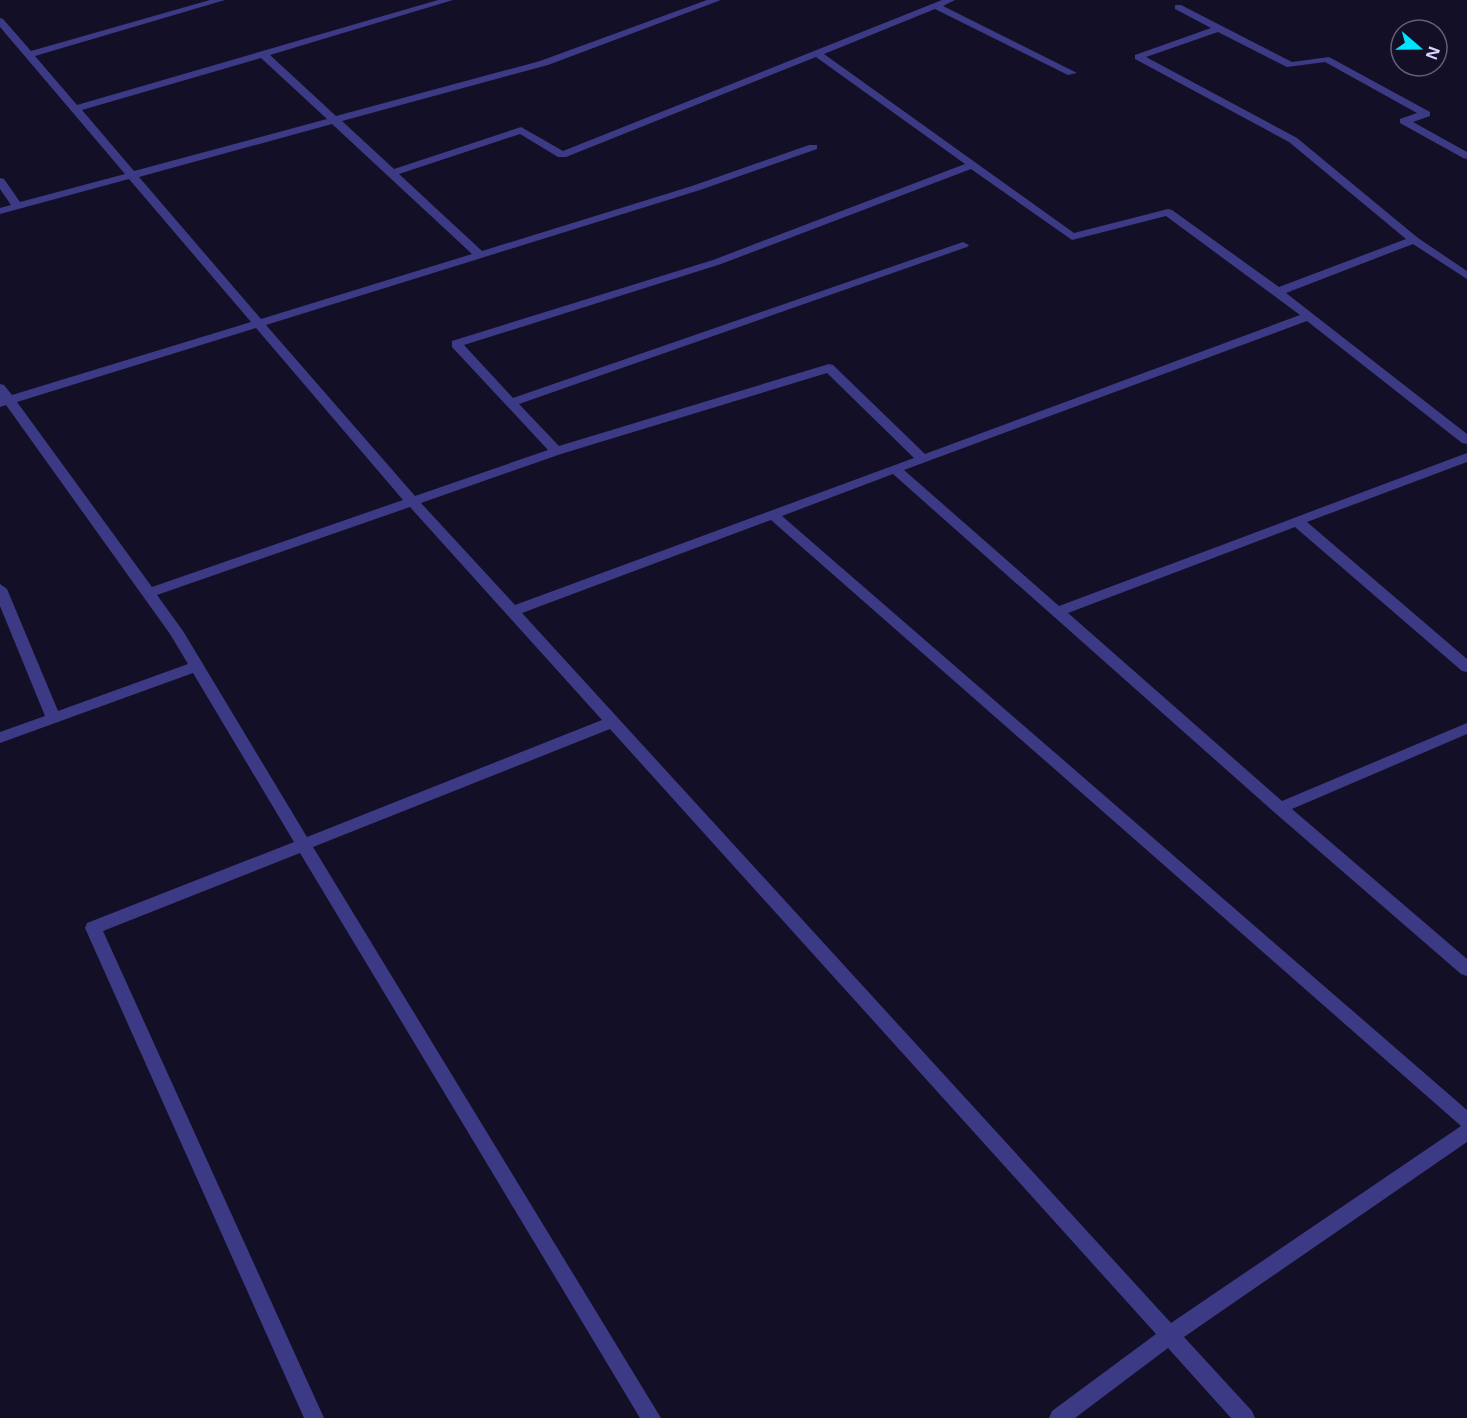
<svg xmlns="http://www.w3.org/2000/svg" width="1467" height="1418" font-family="'Noto Sans',sans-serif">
	<rect width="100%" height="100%" fill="#130f26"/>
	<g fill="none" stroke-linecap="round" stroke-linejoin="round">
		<path fill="#3d3a85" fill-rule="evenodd" d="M 210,0 L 225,0 L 35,56 L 77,105 L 438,0 L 453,0 L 270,55 L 336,116 L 540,61 L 707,0 L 721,0 L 548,65 L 342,121 L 394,169 L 521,127 L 563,151 L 942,0 L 955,0 L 943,6 L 1077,73 L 1068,75 L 935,9 L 824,54 L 1074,233 L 1168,209 L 1172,210 L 1279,287 L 1406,239 L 1289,142 L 1135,59 L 1135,55 L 1211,28 L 1175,9 L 1175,5 L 1181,5 L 1292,62 L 1329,57 L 1430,112 L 1430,116 L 1413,122 L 1467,152 L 1467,159 L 1463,158 L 1400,123 L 1400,119 L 1417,113 L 1325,62 L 1287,67 L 1218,32 L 1146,57 L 1297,138 L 1418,238 L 1467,271 L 1467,279 L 1413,244 L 1286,293 L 1467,434 L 1467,444 L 1462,443 L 1307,321 L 904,470 L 1059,606 L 1467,453 L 1467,462 L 1307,522 L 1467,659 L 1467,672 L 1462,671 L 1295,527 L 1068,613 L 1282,801 L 1467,723 L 1467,734 L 1292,809 L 1467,959 L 1467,976 L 1461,974 L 1274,812 L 893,474 L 782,516 L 1467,1110 L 1467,1142 L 1184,1337 L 1252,1411 L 1255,1418 L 1231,1418 L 1168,1348 L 1075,1418 L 1049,1418 L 1052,1411 L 1156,1334 L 610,729 L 313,847 L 661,1418 L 640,1418 L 300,853 L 103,931 L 324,1418 L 304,1418 L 85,928 L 87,923 L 294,842 L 193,673 L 0,743 L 0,732 L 45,716 L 0,606 L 0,584 L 7,589 L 58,711 L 188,664 L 170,634 L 6,405 L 0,407 L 0,384 L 4,385 L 12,395 L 251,322 L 129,179 L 0,214 L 0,208 L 11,205 L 0,189 L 0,178 L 4,179 L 20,202 L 125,174 L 0,27 L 0,18 L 3,19 L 31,51 ZM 816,57 L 965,164 L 713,260 L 452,341 L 452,347 L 548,450 L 415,496 L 266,325 L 700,190 L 817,149 L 817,145 L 809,145 L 692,186 L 482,251 L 399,174 L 520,134 L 558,157 L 566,157 ZM 261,58 L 327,119 L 134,171 L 82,110 ZM 332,124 L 472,254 L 261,319 L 139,177 ZM 971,169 L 1072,240 L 1166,216 L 1300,315 L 925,454 L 833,365 L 829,364 L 559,446 L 519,404 L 967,247 L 969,245 L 963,242 L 513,398 L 464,345 L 721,264 ZM 256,328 L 403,500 L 152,587 L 17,402 ZM 827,373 L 914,458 L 515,605 L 421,503 L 561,454 ZM 410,507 L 602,720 L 307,837 L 183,631 L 157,595 ZM 771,520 L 1461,1126 L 1171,1323 L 522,613 Z"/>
	</g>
	<g transform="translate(1419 48) rotate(110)"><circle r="28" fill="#130f26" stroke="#625e7d" stroke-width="1.5"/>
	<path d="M0-4.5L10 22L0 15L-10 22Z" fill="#00e5ff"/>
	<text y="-9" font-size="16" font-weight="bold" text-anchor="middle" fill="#d9d4ff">N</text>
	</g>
</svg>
